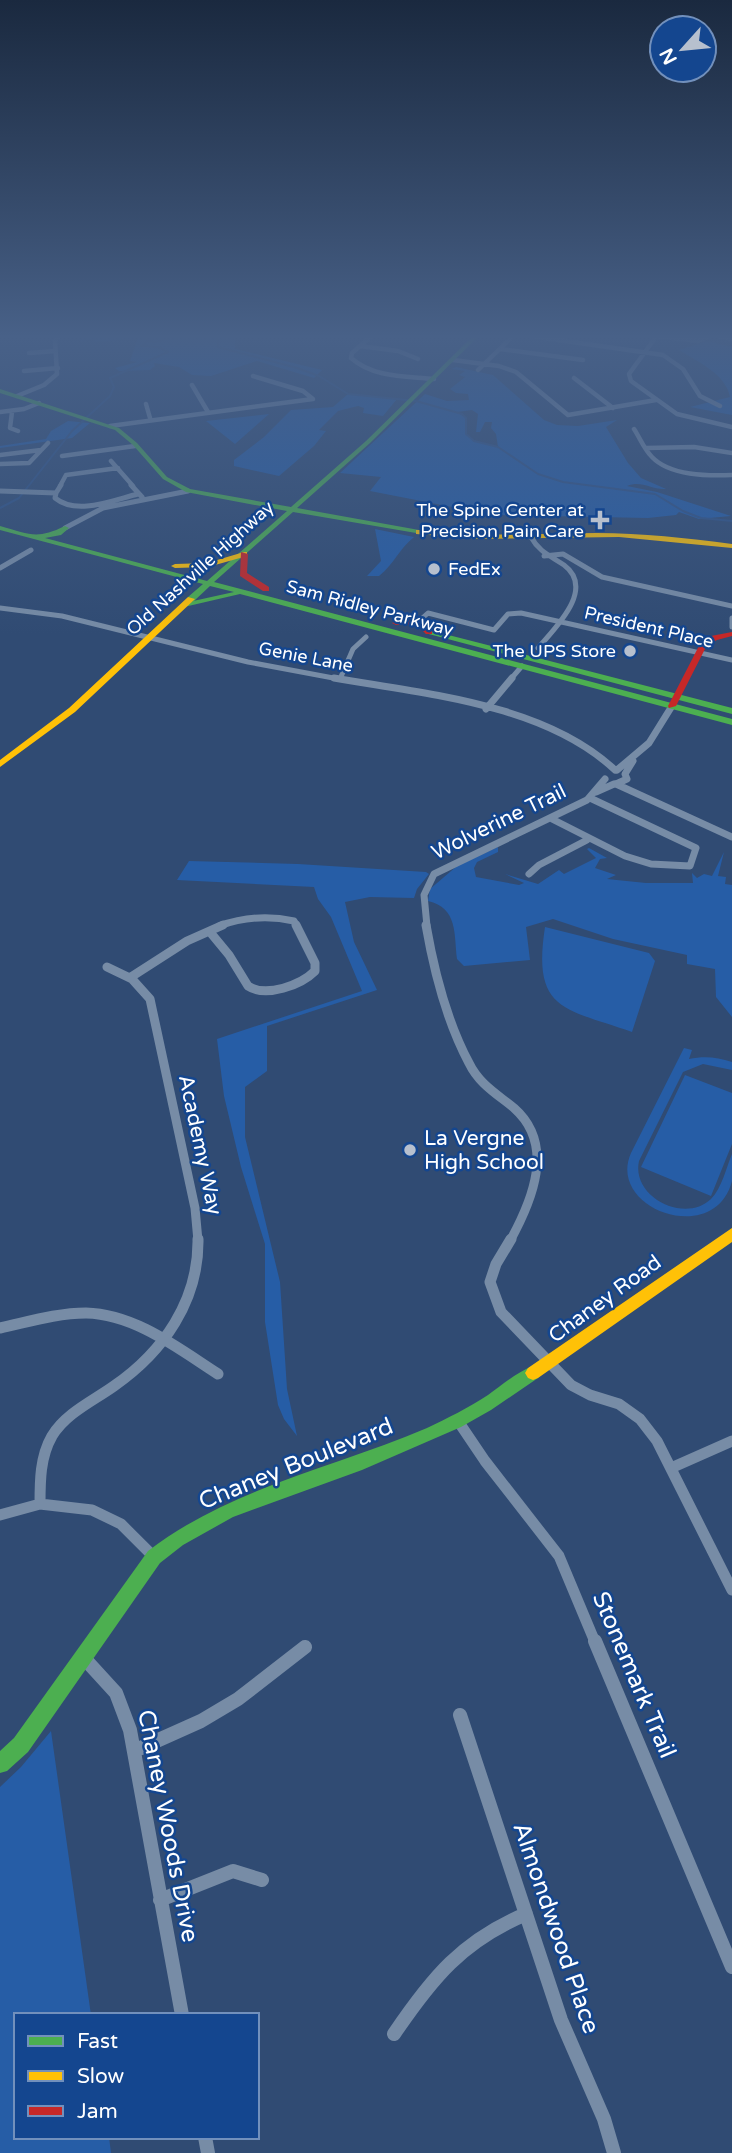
<svg xmlns="http://www.w3.org/2000/svg" width="732" height="2153" font-family="'Varela Round',sans-serif">
	<rect width="100%" height="100%" fill="#304b73"/>
	<path fill="#265da6" fill-rule="evenodd" d="M 126,334 L 217,334 L 235,336 L 235,349 L 322,370 L 314,378 L 257,361 L 211,376 L 192,375 L 179,367 L 154,363 L 155,366 L 150,370 L 119,371 L 115,368 L 137,362 L 130,361 L 138,338 L 97,342 L 92,341 L 101,338 L 80,341 L 83,337 Z
		M 707,341 L 732,347 L 732,415 L 690,407 L 730,397 C 726,374 698,362 679,350 Z
		M 456,367 L 493,375 L 544,420 L 557,425 L 578,426 L 617,420 L 606,427 L 628,463 L 641,478 L 666,489 C 651,490 642,480 627,486 L 657,492 L 731,516 L 699,519 L 679,512 L 676,515 L 648,518 L 493,515 L 370,491 L 381,477 L 340,473 L 425,394 L 447,401 L 469,400 L 468,394 L 456,393 L 450,389 L 465,377 L 459,375 L 465,371 L 451,369 ZM 472,410 L 478,414 L 476,432 L 480,432 L 485,422 L 492,422 L 491,428 L 496,434 L 498,447 L 474,441 L 466,434 L 466,418 L 457,412 Z
		M 348,394 L 397,399 L 383,416 L 363,413 L 364,408 L 358,406 L 338,411 L 319,430 L 326,431 L 314,446 L 279,476 L 234,466 L 234,460 L 264,437 L 291,410 L 333,407 Z
		M 269,414 L 235,444 L 206,421 Z
		M 68,421 L 90,423 L 72,438 L 0,448 L 0,446 L 46,439 L 51,431 Z
		M 375,529 L 414,537 C 398,550 395,563 379,576 L 367,576 L 381,561 Z
		M 498,847 L 498,852 L 477,862 L 474,868 L 476,877 L 519,885 L 524,883 L 505,874 L 538,884 L 559,870 L 564,874 L 596,858 L 587,849 L 589,848 L 607,858 L 600,859 L 595,868 L 616,875 L 607,879 L 646,883 L 693,883 L 692,873 L 697,878 L 704,874 L 712,876 L 724,852 L 718,876 L 726,877 L 725,884 L 732,885 L 732,1017 L 716,997 L 715,969 L 687,964 L 687,955 L 613,939 L 553,919 L 526,927 L 530,960 L 464,966 L 457,959 C 454,934 458,908 428,901 L 430,889 L 457,866 Z
		M 189,861 L 298,864 L 426,872 L 429,874 L 417,889 L 414,898 L 370,897 L 345,902 L 354,942 L 377,990 L 267,1026 L 267,1071 L 245,1087 L 245,1137 L 280,1282 L 287,1389 L 297,1436 L 284,1419 L 278,1405 L 265,1322 L 265,1244 L 241,1167 L 224,1096 L 217,1039 L 362,991 L 331,917 L 318,899 L 314,887 L 177,880 Z
		M 545,927 L 649,953 L 655,961 L 632,1032 C 564,1008 532,1011 545,927 Z
		M 684,1048 L 692,1050 L 689,1059 C 704,1056 717,1057 732,1062 L 732,1070 L 703,1064 L 683,1072 L 639,1161 C 631,1197 685,1224 711,1199 C 722,1188 726,1168 732,1154 C 732,1162 732,1173 732,1181 C 715,1248 606,1209 631,1153 Z
		M 685,1075 L 732,1093 L 732,1144 L 711,1196 L 641,1167 Z
		M 51,1731 L 91,2015 L 16,2015 L 16,2137 L 109,2137 L 111,2153 L 0,2153 L 0,1787 L 21,1767 Z"/>
	<g fill="none" stroke-linecap="round" stroke-linejoin="round">
		<path stroke="#2f5388" stroke-width="2" d="M 154,334 L 146,339 L 155,342 L 186,334
			M 206,334 L 218,337 L 218,347 L 297,368 L 319,376 L 348,394 L 416,401 L 462,414 L 466,418 L 466,434 L 474,441 L 498,447 L 538,474 L 563,482 L 655,494 L 683,511 L 701,518 L 732,521
			M 0,508 L 19,498 L 72,431 L 110,396 L 114,387 L 110,378 L 168,352 L 158,347 L 141,346 L 148,341"/>
		<path stroke="#778ca6" stroke-width="4.5" d="M 374,334 L 352,353 L 351,358 C 374,378 405,376 434,379
			M 517,334 L 663,355 L 683,369 L 700,396 L 720,406
			M 640,334 L 698,341 L 715,334
			M 658,334 L 629,374 L 631,381 L 677,414 L 732,427
			M 712,335 L 732,339
			M 360,346 L 398,351 L 418,359
			M 500,349 L 583,360
			M 29,353 L 56,351
			M 453,360 L 499,366 L 516,372 L 568,415 L 656,400
			M 478,370 L 515,334
			M 24,371 L 58,368
			M 574,378 L 613,408
			M 192,385 L 208,412
			M 17,396 L 44,385 L 57,374 L 55,340 L 61,334
			M 146,404 L 150,418
			M 0,412 L 24,409 L 39,403
			M 12,412 L 10,428 L 18,431
			M 110,426 L 313,399 L 303,391 L 253,376
			M 634,429 C 640,438 644,449 652,457 C 670,476 708,476 732,475
			M 646,448 L 694,447 L 732,453
			M 0,455 L 41,450
			M 62,456 L 135,446
			M 111,461 L 133,486
			M 0,464 L 29,463 L 48,443
			M 60,486 L 66,475 L 118,468"/>
		<path stroke="#778ca6" stroke-width="5" d="M 131,485 L 142,497
			M 0,491 L 56,493 L 55,498 C 77,516 113,500 138,494
			M 56,493 L 61,485
			M 65,528 L 103,508 L 188,491
			M 531,537 C 539,552 551,556 564,565 C 596,589 555,628 538,648
			M 544,556 L 563,554 L 602,577 L 732,606
			M 0,568 L 31,550
			M 0,608 L 62,616 L 248,662 L 344,680
			M 732,618 L 732,627
			M 418,622 L 428,613 L 494,630 L 508,614 L 521,613 L 732,660
			M 340,679 L 353,649 L 366,637
			M 510,680 L 522,666"/>
		<path stroke="#778ca6" stroke-width="7" d="M 334,678 C 426,694 545,704 615,770
			M 486,709 L 512,678
			M 617,770 L 649,743 L 672,706
			M 616,784 L 732,837
			M 616,784 L 627,779 L 625,774 L 633,761
			M 596,792 L 614,784
			M 552,819 L 625,856 L 651,864 L 690,866 L 696,848 L 590,798
			M 529,874 L 539,865 L 587,840
			M 219,926 C 244,917 267,915 294,921 L 297,926
			M 427,926 L 424,895 L 434,874 L 587,800 L 605,779"/>
		<path stroke="#778ca6" stroke-width="9" d="M 426,925 C 434,971 447,1022 469,1063 C 479,1084 497,1094 514,1108 C 556,1145 532,1201 510,1241
			M 210,932 L 229,955 L 248,986 C 266,998 301,985 315,971 L 315,963 L 296,925
			M 107,967 L 132,979 L 150,999 L 195,1208 L 198,1241
			M 131,977 L 187,941 L 223,925"/>
		<path stroke="#778ca6" stroke-width="11" d="M 511,1239 L 496,1264 L 490,1282 L 501,1312 L 571,1385 L 590,1395 L 619,1404 L 640,1419 L 657,1441 L 732,1590
			M 0,1328 C 28,1322 57,1313 86,1313 C 135,1314 179,1349 218,1374
			M 458,1421 L 485,1461 L 559,1556 L 595,1642
			M 671,1468 L 732,1441
			M 40,1504 C 40,1481 40,1457 52,1436 C 66,1413 93,1401 114,1386 C 163,1352 199,1301 198,1239
			M 0,1515 L 40,1504 L 92,1510 L 121,1524 L 154,1557"/>
		<path stroke="#778ca6" stroke-width="14" d="M 595,1641 L 732,1967
			M 84,1658 L 116,1693 L 130,1730 L 182,2015
			M 460,1715 L 561,2020 L 604,2119 L 614,2153
			M 134,1751 L 201,1721 L 238,1699 L 305,1647
			M 160,1900 L 233,1871 L 262,1880
			M 394,2034 C 432,1978 462,1941 526,1914
			M 205,2137 L 208,2153"/>
		<path fill="#4caf50" fill-rule="evenodd" d="M 475,334 L 481,334 L 370,443 L 297,508 L 419,530 L 422,530 L 422,534 L 293,512 L 214,582 L 732,719 L 732,725 L 240,594 L 184,607 L 184,603 L 234,592 L 210,586 L 194,601 L 188,601 L 188,597 L 203,584 L 0,530 L 0,526 C 30,534 36,540 65,526 L 69,528 L 61,535 L 45,538 L 207,581 L 287,511 L 186,492 L 163,479 L 133,445 L 115,430 L 0,393 L 0,389 L 119,428 L 137,443 L 167,477 L 190,489 L 291,507 L 366,441 Z
			M 425,629 L 732,708 L 732,714 L 425,633 Z
			M 533,1366 L 538,1368 L 541,1373 L 538,1378 L 491,1410 L 461,1427 L 362,1470 L 233,1517 L 183,1545 L 160,1563 L 28,1752 L 7,1771 L 0,1773 L 0,1751 L 14,1738 L 148,1551 C 230,1488 333,1468 427,1428 C 448,1418 468,1408 488,1395 C 502,1385 517,1372 533,1366 Z"/>
		<path fill="#ffc107" fill-rule="evenodd" d="M 419,530 C 479,538 537,533 597,533 C 642,533 687,538 732,544 L 732,548 L 619,537 L 479,539 L 416,534 L 416,530 Z
			M 244,552 L 247,552 L 247,556 L 208,567 L 175,568 L 171,566 L 175,564 L 207,563 Z
			M 188,597 L 195,599 L 75,712 L 0,767 L 0,760 L 69,708 Z
			M 732,1228 L 732,1242 L 538,1378 L 533,1380 L 528,1378 L 525,1373 L 528,1368 Z"/>
		<path fill="#c62828" fill-rule="evenodd" d="M 241,552 L 248,554 L 247,573 L 269,587 L 269,591 L 263,591 L 240,576 Z
			M 418,620 L 432,630 L 432,634 L 426,634 L 416,624 L 396,625 L 392,623 L 396,621 Z
			M 732,632 L 732,636 L 717,640 L 707,645 L 676,706 L 669,708 L 668,706 L 701,642 L 711,636 Z"/>
	</g>
	<linearGradient id="sky" x2="0" y2="1"><stop stop-color="#1a293f"/><stop offset="0.53" stop-color="#486188"/><stop offset="1" stop-color="#486188" stop-opacity="0"/></linearGradient>
	<rect width="732" height="635" fill="url(#sky)"/>
	<g fill="#b7c0ce" stroke="#14468f" stroke-width="2.5">
		<path d="M596.5 509.5h7v7h7v7h-7v7h-7v-7h-7v-7h7z"/>
		<circle cx="434" cy="569" r="7"/>
		<circle cx="630" cy="651" r="7"/>
		<circle cx="410" cy="1150" r="7"/>
	</g>
	<g text-anchor="middle" dominant-baseline="central" stroke-width="5" stroke-linejoin="round" paint-order="stroke">
		<g font-size="18" fill="#fff" stroke="#14468f" text-anchor="end">
			<text x="584" y="510">The Spine Center at<tspan x="584" dy="21">Precision Pain Care</tspan></text>
			<text x="448" y="569" text-anchor="start">FedEx</text>
			<text x="616" y="651">The UPS Store</text>
		</g>
		<g font-size="18" fill="#fff" stroke="#14468f">
			<text transform="translate(200 568) rotate(-42)">Old Nashville Highway</text>
			<text transform="translate(370 608) rotate(15)">Sam Ridley Parkway</text>
			<text transform="translate(649 627) rotate(13)">President Place</text>
			<text transform="translate(306 657) rotate(11)">Genie Lane</text>
		</g>
		<g font-size="21" fill="#fff" stroke="#14468f">
			<text transform="translate(499 822) rotate(-26)">Wolverine Trail</text>
			<text transform="translate(200 1145) rotate(78)">Academy Way</text>
			<text transform="translate(605 1299) rotate(-36)">Chaney Road</text>
		</g>
		<g font-size="21" fill="#fff" stroke="#14468f" text-anchor="start">
			<text x="424" y="1138">La Vergne<tspan x="424" dy="24">High School</tspan></text>
		</g>
		<g font-size="24" fill="#fff" stroke="#14468f">
			<text transform="translate(296 1464) rotate(-22)">Chaney Boulevard</text>
			<text transform="translate(634 1675) rotate(67)">Stonemark Trail</text>
			<text transform="translate(168 1826) rotate(79)">Chaney Woods Drive</text>
			<text transform="translate(556 1928) rotate(71)">Almondwood Place</text>
		</g>
	</g>
	<rect x="14" y="2013" width="245" height="126" fill="#14468f" stroke="#7290bc" stroke-width="2"/>
	<rect x="28" y="2036" width="35" height="10" fill="#4caf50" stroke="#7290bc" stroke-width="2"/>
	<text x="77" y="2048" font-size="21" fill="#ffffff">Fast</text>
	<rect x="28" y="2071" width="35" height="10" fill="#ffc107" stroke="#7290bc" stroke-width="2"/>
	<text x="77" y="2083" font-size="21" fill="#ffffff">Slow</text>
	<rect x="28" y="2106" width="35" height="10" fill="#c62828" stroke="#7290bc" stroke-width="2"/>
	<text x="77" y="2118" font-size="21" fill="#ffffff">Jam</text>
	<g transform="translate(683 49) rotate(243)"><circle r="33" fill="#14468f" stroke="#7290bc" stroke-width="2"/>
	<path d="M0-5L12 26L0 18L-12 26Z" fill="#b7c0ce"/>
	<text y="-10" font-size="19" font-weight="bold" text-anchor="middle" fill="#ffffff">N</text>
	</g>
</svg>
